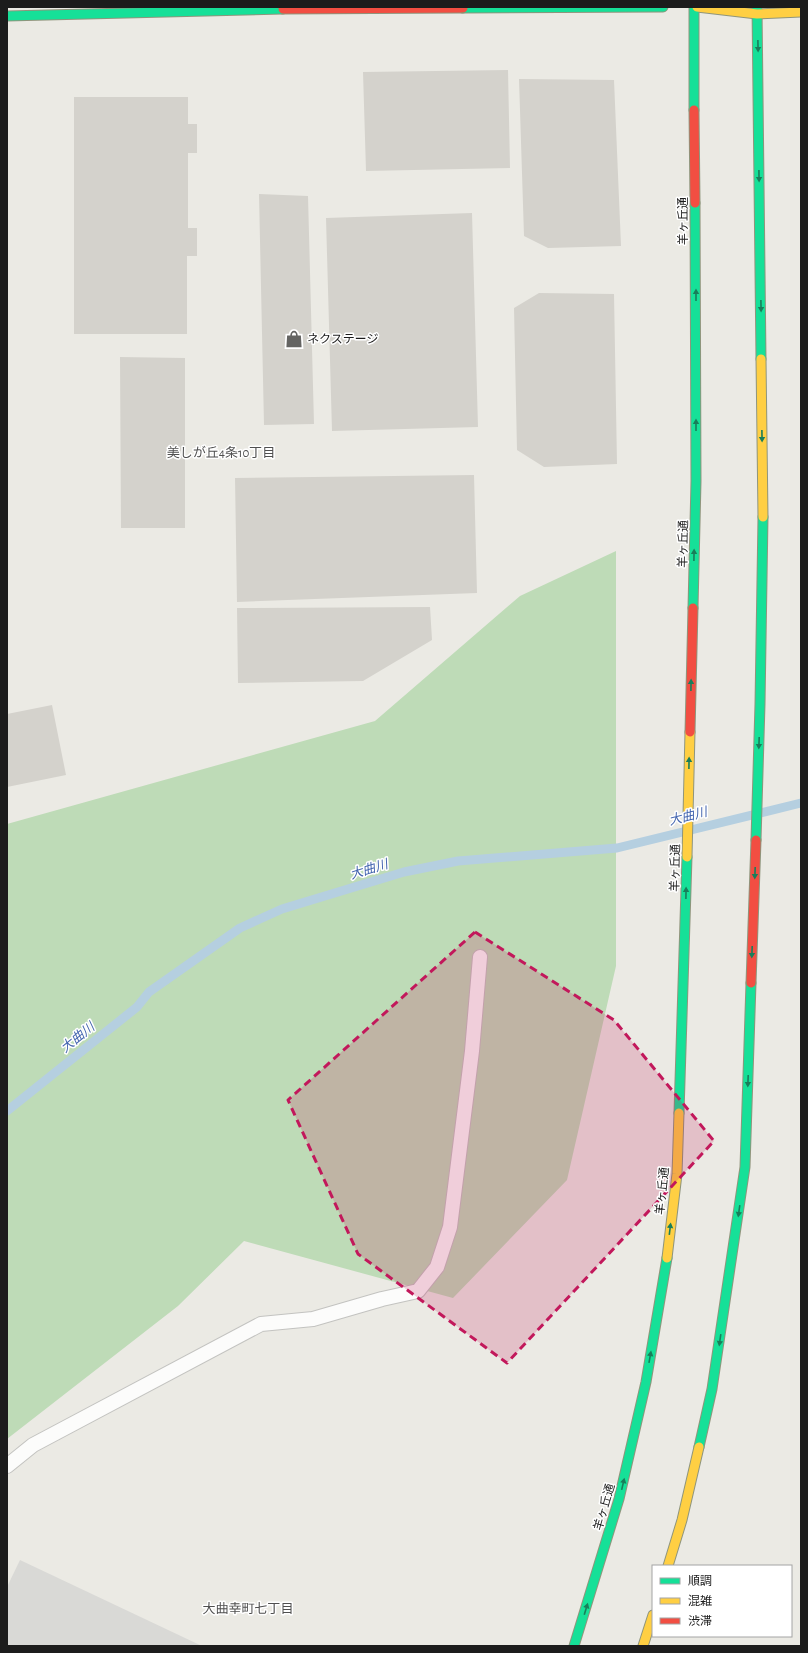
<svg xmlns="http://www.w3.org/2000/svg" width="808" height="1653" font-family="'Alegreya Sans','Noto Sans JP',sans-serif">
	<rect width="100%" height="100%" fill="#ebeae4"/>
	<path fill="#bedbb7" d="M 616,551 L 616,966 L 567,1180 L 453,1298 L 244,1241 L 178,1306 L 7,1439 L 7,824 L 375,721 L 520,596 Z"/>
	<path fill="#d9d9d6" d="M 20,1560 L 202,1646 L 7,1646 L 7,1587 Z"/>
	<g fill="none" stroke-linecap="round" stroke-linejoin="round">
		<path stroke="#b5cfe0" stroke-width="9" d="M 7,1111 L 137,1007 L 149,992 L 240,928 L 282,909 L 404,872 L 458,861 L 617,848 L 801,803"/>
	</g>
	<path fill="#d4d2cc" d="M 508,70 L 510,168 L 366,171 L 363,72 Z
		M 519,79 L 614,80 L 621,246 L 548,248 L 524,236 Z
		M 74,97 L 188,97 L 188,124 L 197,124 L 197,153 L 188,153 L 188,228 L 197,228 L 197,256 L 187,256 L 187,334 L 74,334 Z
		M 259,194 L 308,196 L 314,424 L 264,425 Z
		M 472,213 L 478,427 L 332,431 L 326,218 Z
		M 539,293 L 614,294 L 617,464 L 544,467 L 517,450 L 514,308 Z
		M 120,357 L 185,358 L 185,528 L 121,528 Z
		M 474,475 L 477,593 L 237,602 L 235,478 Z
		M 430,607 L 432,640 L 363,681 L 238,683 L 237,608 Z
		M 52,705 L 66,775 L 7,787 L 7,714 Z"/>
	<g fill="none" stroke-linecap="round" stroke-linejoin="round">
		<g stroke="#c3c3c0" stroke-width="16">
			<path id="lane" d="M 7,1466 L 33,1445 L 261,1324 L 313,1319 L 382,1299 L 418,1291 L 437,1267 L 450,1227 L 472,1051 L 480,957"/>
		</g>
		<g stroke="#8f957c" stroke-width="11">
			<path id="fast" d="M 694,7 L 694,110
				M 757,7 L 761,359
				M 463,8 L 663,7
				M 7,16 L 283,9
				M 693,608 L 696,481 L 695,203
				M 756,840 L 760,704 L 763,517
				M 679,1113 L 687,857
				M 699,1447 L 712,1389 L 745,1167 L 751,983
				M 574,1646 L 619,1499 L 646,1382 L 667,1258"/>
		</g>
		<g stroke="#8f957c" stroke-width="11">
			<path id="slow" d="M 697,7 L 757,14 L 801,12
				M 761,359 L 763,517
				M 687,857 L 690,732
				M 667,1258 L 677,1174 L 679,1113
				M 668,1566 L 682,1520 L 699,1447
				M 643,1646 L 653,1615"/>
		</g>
		<g stroke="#8f957c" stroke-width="11">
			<path id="jam" d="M 283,9 L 463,8
				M 694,110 L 695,203
				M 690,732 L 693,608
				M 751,983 L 756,840"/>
		</g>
		<use href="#lane" stroke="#fcfcfb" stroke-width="14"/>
		<use href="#fast" stroke="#16e098" stroke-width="9"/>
		<use href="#slow" stroke="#ffcf43" stroke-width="9"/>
		<use href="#jam" stroke="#f24e42" stroke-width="9"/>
	</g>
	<defs><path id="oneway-solid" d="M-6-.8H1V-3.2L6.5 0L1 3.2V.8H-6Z"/></defs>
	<g fill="#197e5a">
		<use href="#oneway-solid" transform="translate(758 46) rotate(89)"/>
		<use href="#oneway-solid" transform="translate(759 176) rotate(89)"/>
		<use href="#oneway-solid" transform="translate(696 295) rotate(-90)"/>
		<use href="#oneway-solid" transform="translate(761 306) rotate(89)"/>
		<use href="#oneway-solid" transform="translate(696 425) rotate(-90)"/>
		<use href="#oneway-solid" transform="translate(762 436) rotate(89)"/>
		<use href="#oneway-solid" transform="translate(694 555) rotate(-89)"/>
		<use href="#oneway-solid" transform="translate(691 685) rotate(-89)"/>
		<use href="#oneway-solid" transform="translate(759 743) rotate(92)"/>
		<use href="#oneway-solid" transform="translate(689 763) rotate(-89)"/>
		<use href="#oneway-solid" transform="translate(755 873) rotate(92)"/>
		<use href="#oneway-solid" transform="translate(686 893) rotate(-89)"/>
		<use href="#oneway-solid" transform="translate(752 952) rotate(92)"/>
		<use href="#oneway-solid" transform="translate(748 1081) rotate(92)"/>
		<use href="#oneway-solid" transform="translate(739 1211) rotate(98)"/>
		<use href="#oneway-solid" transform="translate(670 1229) rotate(-83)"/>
		<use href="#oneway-solid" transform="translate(720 1340) rotate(98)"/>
		<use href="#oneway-solid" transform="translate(650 1357) rotate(-80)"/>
		<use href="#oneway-solid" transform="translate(623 1484) rotate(-77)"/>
		<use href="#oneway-solid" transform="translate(586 1609) rotate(-73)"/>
	</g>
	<path fill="#c2185b" fill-opacity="0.2" stroke="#c2185b" stroke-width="3" stroke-dasharray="8 5" stroke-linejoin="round" d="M 475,932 L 614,1020 L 714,1141 L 507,1363 L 358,1254 L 288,1100 Z"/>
	<defs>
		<g id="shop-bare" transform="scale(1.38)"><path d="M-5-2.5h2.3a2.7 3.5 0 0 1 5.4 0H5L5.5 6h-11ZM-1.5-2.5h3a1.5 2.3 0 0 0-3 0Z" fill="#646462" stroke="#fff" stroke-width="2.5" paint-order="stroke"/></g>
	</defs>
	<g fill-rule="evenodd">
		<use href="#shop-bare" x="294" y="339"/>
	</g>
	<g text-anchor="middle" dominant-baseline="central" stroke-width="3" stroke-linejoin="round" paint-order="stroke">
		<g font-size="12" fill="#1c1c1c" stroke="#fff">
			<text transform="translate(683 221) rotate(-90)">羊ヶ丘通</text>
			<text transform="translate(683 544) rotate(-89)">羊ヶ丘通</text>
			<text transform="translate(675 868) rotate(-89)">羊ヶ丘通</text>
			<text transform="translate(662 1191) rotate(-84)">羊ヶ丘通</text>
			<text transform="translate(604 1507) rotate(-74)">羊ヶ丘通</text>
		</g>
		<g font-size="12" fill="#1c1c1c" stroke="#fff" text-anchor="start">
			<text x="307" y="339">ネクステージ</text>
		</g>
		<g font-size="13" fill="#4f4f4f" stroke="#fff">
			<text x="221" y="453">美しが丘4条10丁目</text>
			<text x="248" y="1609">大曲幸町七丁目</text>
		</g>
		<g font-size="13" font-style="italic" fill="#4465af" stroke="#fff">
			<text transform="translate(688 817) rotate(-14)">大曲川</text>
			<text transform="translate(369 870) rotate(-17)">大曲川</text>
			<text transform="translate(78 1038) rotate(-39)">大曲川</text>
		</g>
	</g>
	<rect width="808" height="1653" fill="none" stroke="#1c1c1c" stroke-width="16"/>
	<rect x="652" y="1565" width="140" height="72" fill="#ffffff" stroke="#a4a4a4"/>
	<rect x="660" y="1578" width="20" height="6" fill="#16e098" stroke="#a4a4a4"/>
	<text x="688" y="1585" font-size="12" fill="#1c1c1c">順調</text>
	<rect x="660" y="1598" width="20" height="6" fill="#ffcf43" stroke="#a4a4a4"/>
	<text x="688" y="1605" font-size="12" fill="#1c1c1c">混雑</text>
	<rect x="660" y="1618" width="20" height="6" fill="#f24e42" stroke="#a4a4a4"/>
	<text x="688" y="1625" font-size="12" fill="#1c1c1c">渋滞</text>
</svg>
